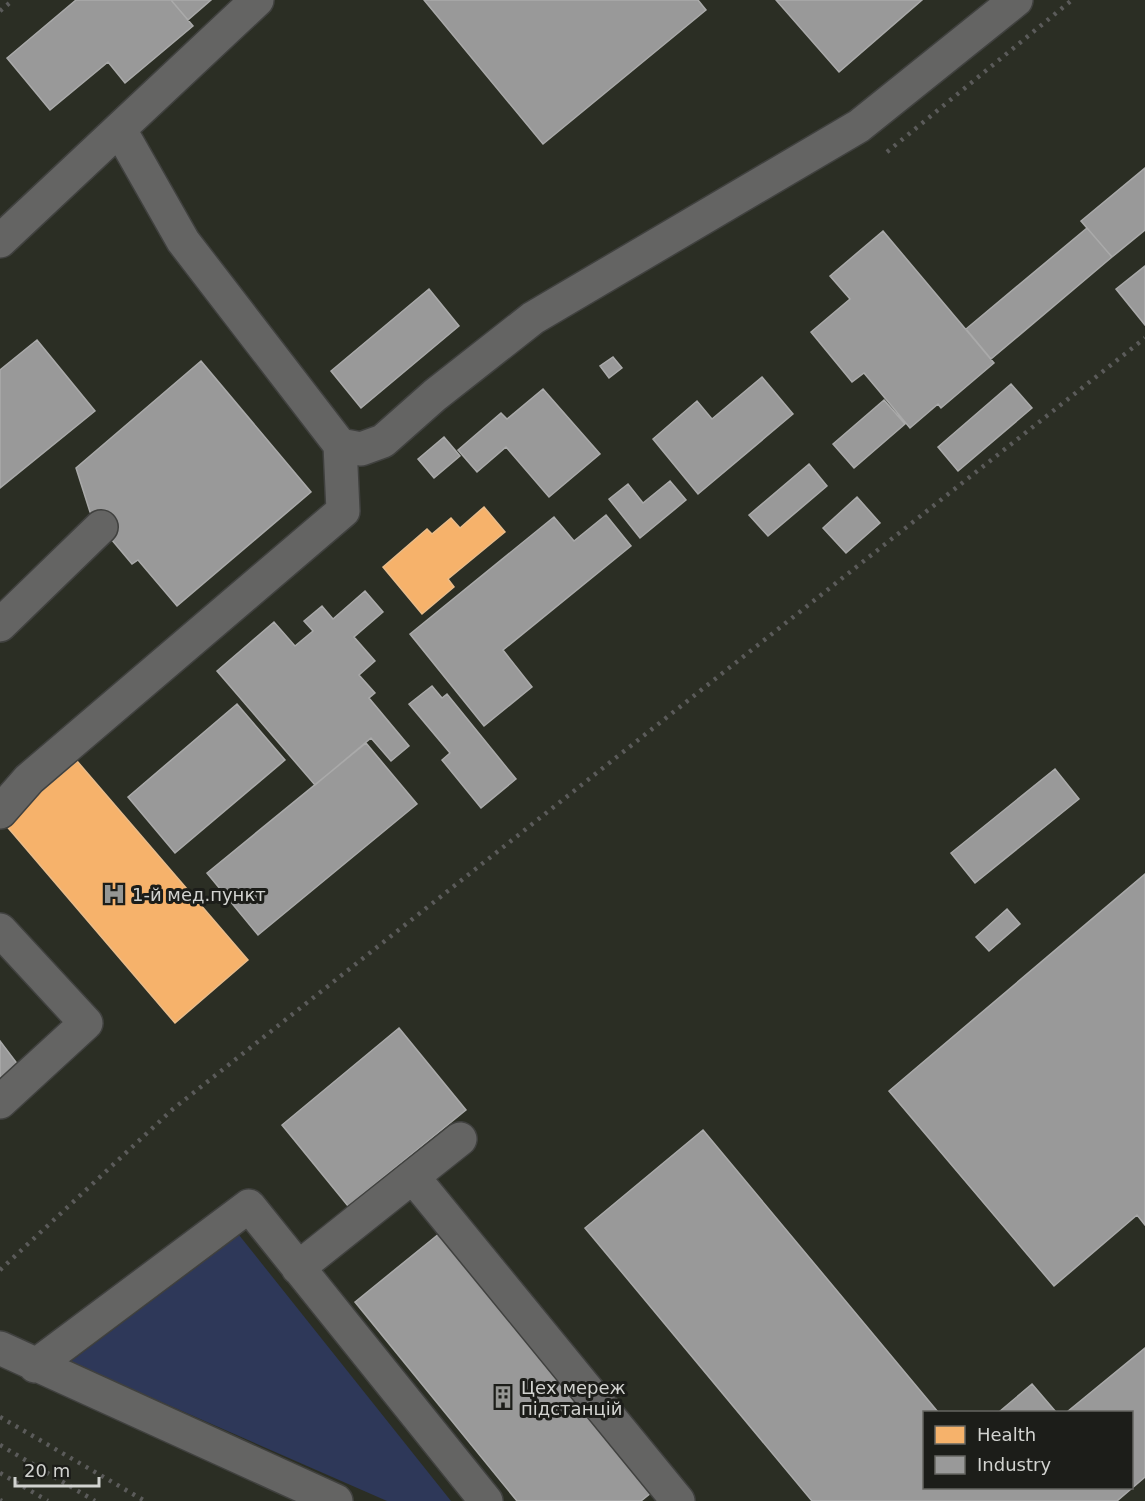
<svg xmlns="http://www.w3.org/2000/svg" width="1145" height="1501" font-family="'DejaVu Sans',sans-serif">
	<rect width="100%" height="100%" fill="#242523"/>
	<path fill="#2b2e24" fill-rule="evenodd" d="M 0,0 L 1145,0 L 1145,1501 L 0,1501 ZM 924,1412 L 1132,1412 L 1132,1488 L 924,1488 Z"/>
	<path fill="#2e3859" d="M 239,1235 L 451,1501 L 387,1501 L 70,1362 Z"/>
	<path fill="#f6b26b" stroke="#ebbc89" stroke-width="1.5" d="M 484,507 L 505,532 L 448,579 L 454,587 L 422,614 L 383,567 L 427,529 L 432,534 L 451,518 L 460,528 Z
		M 77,761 L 248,960 L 175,1023 L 4,823 Z"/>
	<path fill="#999" stroke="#aaa" stroke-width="1.5" d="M 76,0 L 171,0 L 193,26 L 125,83 L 108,62 L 50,110 L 7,58 Z
		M 171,0 L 211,0 L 188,20 Z
		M 424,0 L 698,0 L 706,10 L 543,144 Z
		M 776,0 L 922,0 L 839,72 Z
		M 1145,168 L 1145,230 L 1112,257 L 1081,221 Z
		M 1087,228 L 1112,257 L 991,359 L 966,329 Z
		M 883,231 L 994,363 L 941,408 L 938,404 L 910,428 L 864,373 L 852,382 L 811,332 L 850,299 L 830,276 Z
		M 1145,266 L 1145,325 L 1116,289 Z
		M 429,289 L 459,326 L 361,408 L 331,371 Z
		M 37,340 L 95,411 L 0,488 L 0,370 Z
		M 613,357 L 622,368 L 609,378 L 600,366 Z
		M 201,361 L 311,492 L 177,606 L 138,560 L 132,564 L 101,527 L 90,512 L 76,468 Z
		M 762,377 L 793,414 L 698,494 L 653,439 L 697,401 L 712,419 Z
		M 1011,384 L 1032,408 L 958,471 L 938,447 Z
		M 543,389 L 600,454 L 549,497 L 506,447 L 477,472 L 458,450 L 501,413 L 507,419 Z
		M 884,400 L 905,424 L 854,468 L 833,444 Z
		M 444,437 L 460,456 L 434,478 L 418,459 Z
		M 809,464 L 827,486 L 768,536 L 749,515 Z
		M 670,481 L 686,500 L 640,538 L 609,499 L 628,484 L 643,503 Z
		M 857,497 L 880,523 L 846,553 L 823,528 Z
		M 606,515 L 631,546 L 503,650 L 532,687 L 484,726 L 410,634 L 554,517 L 574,541 Z
		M 365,591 L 383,612 L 354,637 L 375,661 L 359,675 L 375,693 L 369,698 L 409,746 L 391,761 L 371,738 L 315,785 L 217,671 L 274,622 L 295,646 L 313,631 L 304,621 L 322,606 L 333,619 Z
		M 432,686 L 442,698 L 447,694 L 516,779 L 481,808 L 442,760 L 450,753 L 409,704 Z
		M 237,704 L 285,760 L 175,853 L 128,797 Z
		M 366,743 L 417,804 L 258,935 L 207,873 Z
		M 1055,769 L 1079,799 L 975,883 L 951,853 Z
		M 1145,874 L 1145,1225 L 1137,1215 L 1054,1286 L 889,1091 Z
		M 1007,909 L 1020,924 L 989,951 L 976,937 Z
		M 399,1028 L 466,1110 L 348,1206 L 282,1125 Z
		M 0,1041 L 22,1070 L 0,1087 Z
		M 703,1130 L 938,1412 L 924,1412 L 924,1488 L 1132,1488 L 1132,1412 L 1067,1412 L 1145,1348 L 1145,1477 L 1117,1501 L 812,1501 L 585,1228 Z
		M 440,1233 L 651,1493 L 641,1501 L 517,1501 L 355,1302 Z
		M 1032,1384 L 1056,1412 L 999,1412 Z"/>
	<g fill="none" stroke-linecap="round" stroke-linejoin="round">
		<g stroke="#40413f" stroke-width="36">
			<path id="minor" d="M 120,130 L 183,241 L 340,445
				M 0,241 L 257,0
				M 0,625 L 101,527
				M 0,812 L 29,779 L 343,511 L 340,445 L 361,449 L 383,441 L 435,395 L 533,318 L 859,126 L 1016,0
				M 0,930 L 86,1023 L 0,1102
				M 413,1177 L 678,1501
				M 298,1268 L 460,1139
				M 0,1348 L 336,1501
				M 35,1366 L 249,1206 L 486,1501"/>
		</g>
		<use href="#minor" stroke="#646463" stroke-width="33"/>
		<path stroke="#5b5b5a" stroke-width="4.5" stroke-dasharray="3 6" stroke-linecap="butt" d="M 0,11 L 13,0
			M 887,152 L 1072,0
			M 0,1270 L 173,1109 L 1145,338
			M 0,1417 L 145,1501
			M 0,1445 L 95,1501
			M 0,1473 L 48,1501
			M 0,1500 L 2,1501"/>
	</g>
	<defs>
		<g id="hospital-bare" transform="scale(1.8)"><path d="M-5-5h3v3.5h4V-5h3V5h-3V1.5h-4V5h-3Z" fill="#959693" stroke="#1c1d19" stroke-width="2.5" paint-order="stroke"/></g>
		<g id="building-bare" transform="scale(1.8)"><path d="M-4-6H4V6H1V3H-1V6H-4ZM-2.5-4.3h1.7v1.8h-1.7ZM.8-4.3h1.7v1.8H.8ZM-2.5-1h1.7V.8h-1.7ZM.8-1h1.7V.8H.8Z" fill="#959693" stroke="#1c1d19" stroke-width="2.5" paint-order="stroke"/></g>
	</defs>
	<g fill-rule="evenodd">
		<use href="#hospital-bare" x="114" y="894"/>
		<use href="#building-bare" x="503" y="1397"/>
	</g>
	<g text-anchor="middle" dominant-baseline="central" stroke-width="6" stroke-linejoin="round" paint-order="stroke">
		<g font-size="18" fill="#d2d3d0" stroke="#1c1d19" text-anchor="start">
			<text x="132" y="894">1-й мед.пункт</text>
			<text x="521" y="1387">Цех мереж<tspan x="521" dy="21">підстанцій</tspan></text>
		</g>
	</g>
	<rect x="923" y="1411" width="210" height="78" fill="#1c1d19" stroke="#656662" stroke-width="1.5"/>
	<rect x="935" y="1426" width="30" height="18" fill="#f6b26b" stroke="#656662" stroke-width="1.5"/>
	<text x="977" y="1441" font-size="18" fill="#d2d3d0">Health</text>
	<rect x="935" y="1456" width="30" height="18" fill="#999999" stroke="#656662" stroke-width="1.5"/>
	<text x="977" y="1471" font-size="18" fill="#d2d3d0">Industry</text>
	<path d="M15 1477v9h84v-9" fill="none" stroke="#d2d3d0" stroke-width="3"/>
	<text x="24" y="1477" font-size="18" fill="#d2d3d0" stroke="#1c1d19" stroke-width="4.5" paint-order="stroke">20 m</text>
</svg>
